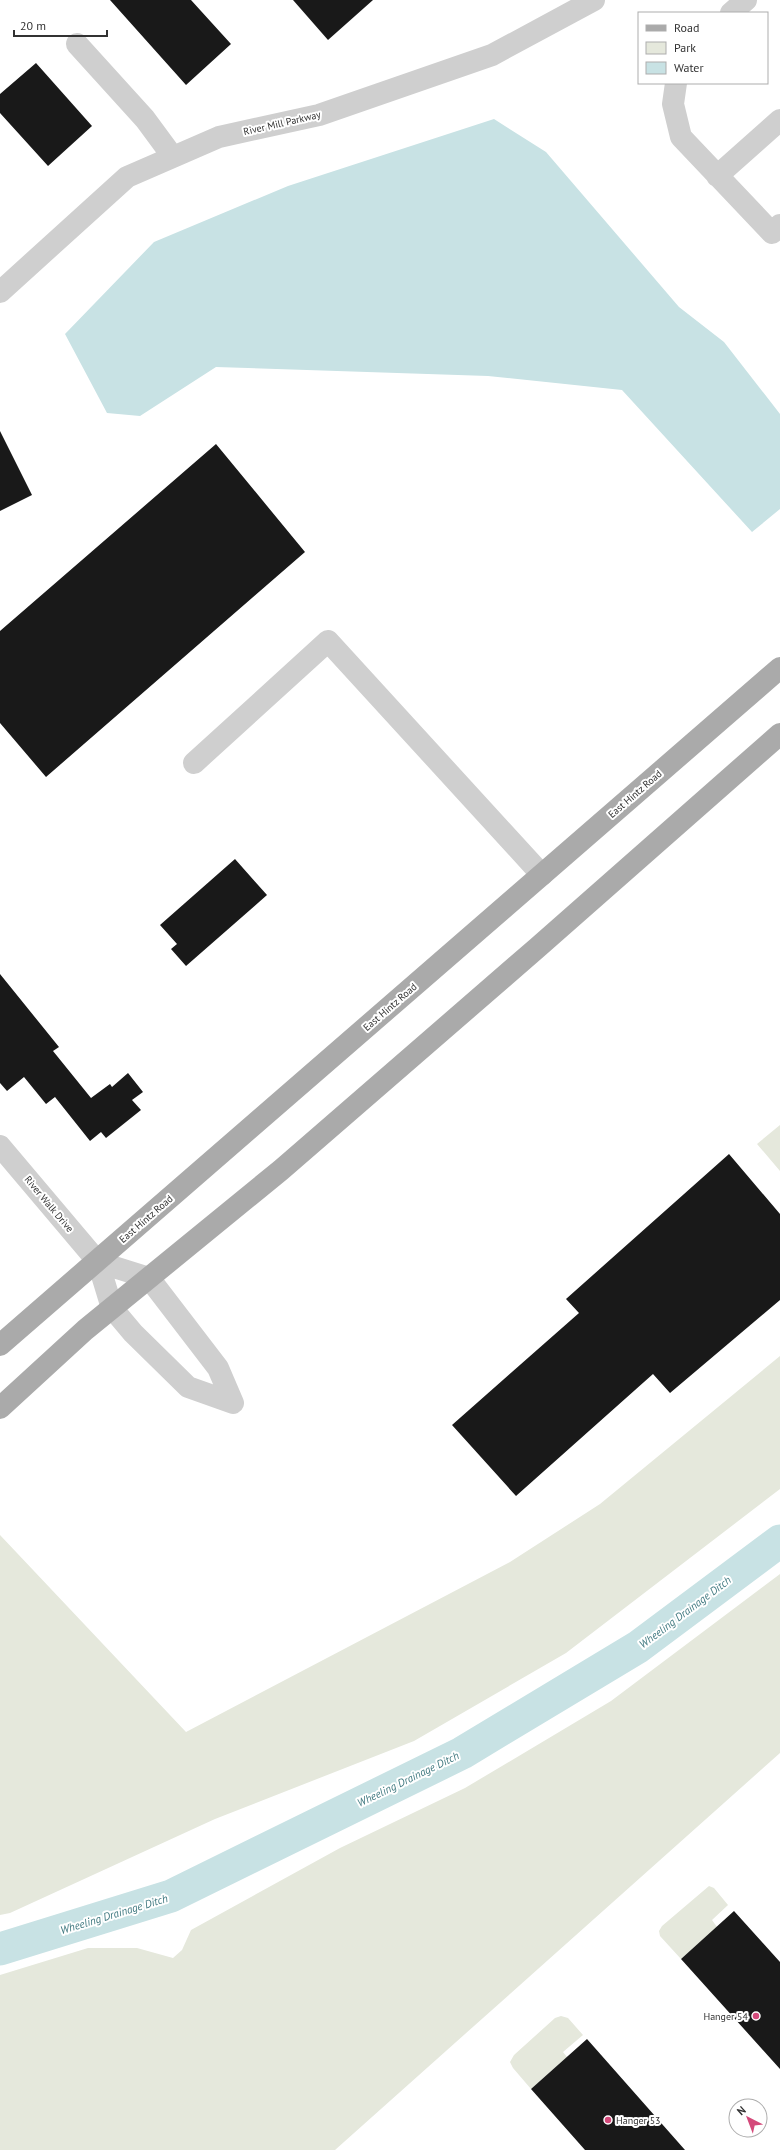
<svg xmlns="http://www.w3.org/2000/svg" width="780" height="2150" font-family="'PT Sans',sans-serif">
	<rect width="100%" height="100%" fill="#fff"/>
	<path fill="#e5e8dc" d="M 780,1125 L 780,1171 L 757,1144 Z
		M 780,1356 L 780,1489 L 566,1653 L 414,1741 L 215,1819 L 10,1913 L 0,1915 L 0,1535 L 186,1732 L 510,1562 L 600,1504 Z
		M 780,1574 L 780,1753 L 335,2150 L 0,2150 L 0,1975 L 88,1948 L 137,1948 L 173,1958 L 182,1950 L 191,1930 L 340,1848 L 465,1788 L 611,1701 Z
		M 709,1886 L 714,1888 L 728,1905 L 712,1920 L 717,1927 L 681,1959 L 660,1936 L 659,1931 L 662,1926 Z
		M 561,2016 L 568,2018 L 583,2035 L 563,2052 L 567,2057 L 531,2089 L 513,2068 L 510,2062 L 514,2055 L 555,2018 Z"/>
	<path fill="#c8e2e4" d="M 494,119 L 546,152 L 679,307 L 724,342 L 780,414 L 780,509 L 752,532 L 622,390 L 488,376 L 216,367 L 140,416 L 107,413 L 65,334 L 154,242 L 288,186 Z"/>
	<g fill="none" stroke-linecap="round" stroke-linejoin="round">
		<path stroke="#c8e2e4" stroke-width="33" d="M 0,1949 L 171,1896 L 462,1753 L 638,1647 L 780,1541"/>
	</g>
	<path fill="#191919" d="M 110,0 L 191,0 L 231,44 L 186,85 Z
		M 293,0 L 373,0 L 328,40 Z
		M 36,63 L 92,126 L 48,166 L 0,113 L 0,94 Z
		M 0,431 L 32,495 L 0,511 Z
		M 216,444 L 305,552 L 46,777 L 0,723 L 0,631 Z
		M 235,859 L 267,895 L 186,966 L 171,949 L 177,944 L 160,925 Z
		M 0,974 L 59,1047 L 53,1051 L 91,1098 L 110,1084 L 112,1087 L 128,1073 L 143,1092 L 132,1100 L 141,1110 L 106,1138 L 101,1132 L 90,1141 L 55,1097 L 46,1104 L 24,1077 L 7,1091 L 0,1083 Z
		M 729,1154 L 780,1214 L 780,1300 L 670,1393 L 653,1374 L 516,1496 L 452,1425 L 579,1313 L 566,1299 Z
		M 734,1911 L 780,1962 L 780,2069 L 681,1959 Z
		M 587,2039 L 685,2150 L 585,2150 L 531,2089 Z"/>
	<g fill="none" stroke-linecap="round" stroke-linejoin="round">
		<path stroke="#cfcfcf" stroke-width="22" d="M 731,13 L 746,0
			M 77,44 L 145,119 L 173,157
			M 676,83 L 673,104 L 681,137 L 772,233 L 780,225
			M 717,176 L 780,120
			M 0,292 L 127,177 L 219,137 L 319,115 L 492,55 L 594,0
			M 194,763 L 328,641 L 542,875
			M 0,1146 L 98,1262 L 112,1308 L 133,1333 L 188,1387 L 233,1403 L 218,1368 L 149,1278 L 98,1262"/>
		<path stroke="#aaa" stroke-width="22" d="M 0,1345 L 780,668
			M 0,1408 L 85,1330 L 281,1170 L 537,948 L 780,734"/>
	</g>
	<g fill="#d4497a" stroke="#fff" stroke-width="1.5">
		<circle cx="756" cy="2016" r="4"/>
		<circle cx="608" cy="2120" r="4"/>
	</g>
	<g text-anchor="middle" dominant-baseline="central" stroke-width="4" stroke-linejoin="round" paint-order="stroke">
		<g font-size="10" fill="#323232" stroke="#fff">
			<text transform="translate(282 123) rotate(-13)">River Mill Parkway</text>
			<text transform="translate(635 794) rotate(-41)">East Hintz Road</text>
			<text transform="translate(390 1007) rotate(-41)">East Hintz Road</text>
			<text transform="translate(49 1204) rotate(50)">River Walk Drive</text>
			<text transform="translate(146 1219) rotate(-41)">East Hintz Road</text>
		</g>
		<g font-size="10" fill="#323232" stroke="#fff" text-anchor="end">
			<text x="748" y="2016">Hanger 54</text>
			<text x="616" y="2120" text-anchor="start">Hanger 53</text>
		</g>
		<g font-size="11" font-style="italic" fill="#427a81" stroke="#fff">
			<text transform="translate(685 1612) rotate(-37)">Wheeling Drainage Ditch</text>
			<text transform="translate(408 1779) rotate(-26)">Wheeling Drainage Ditch</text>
			<text transform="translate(114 1914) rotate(-17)">Wheeling Drainage Ditch</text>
		</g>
	</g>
	<rect x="638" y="12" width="130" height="72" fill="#ffffff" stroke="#adadad"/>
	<rect x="646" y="25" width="20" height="6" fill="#aaaaaa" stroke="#adadad"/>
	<text x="674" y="32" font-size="12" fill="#323232">Road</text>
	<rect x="646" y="42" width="20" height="12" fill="#e5e8dc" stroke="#adadad"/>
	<text x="674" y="52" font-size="12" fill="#323232">Park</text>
	<rect x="646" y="62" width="20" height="12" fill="#c8e2e4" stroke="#adadad"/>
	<text x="674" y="72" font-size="12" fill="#323232">Water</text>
	<g transform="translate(748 2118) rotate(318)"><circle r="19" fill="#ffffff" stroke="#adadad"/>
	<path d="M0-3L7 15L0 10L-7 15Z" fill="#d4497a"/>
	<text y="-6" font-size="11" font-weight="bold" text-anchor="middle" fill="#323232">N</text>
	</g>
	<path d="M14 30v6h93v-6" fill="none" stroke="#323232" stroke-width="2"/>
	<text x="20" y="30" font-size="12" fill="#323232" stroke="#ffffff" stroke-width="3" paint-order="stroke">20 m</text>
</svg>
